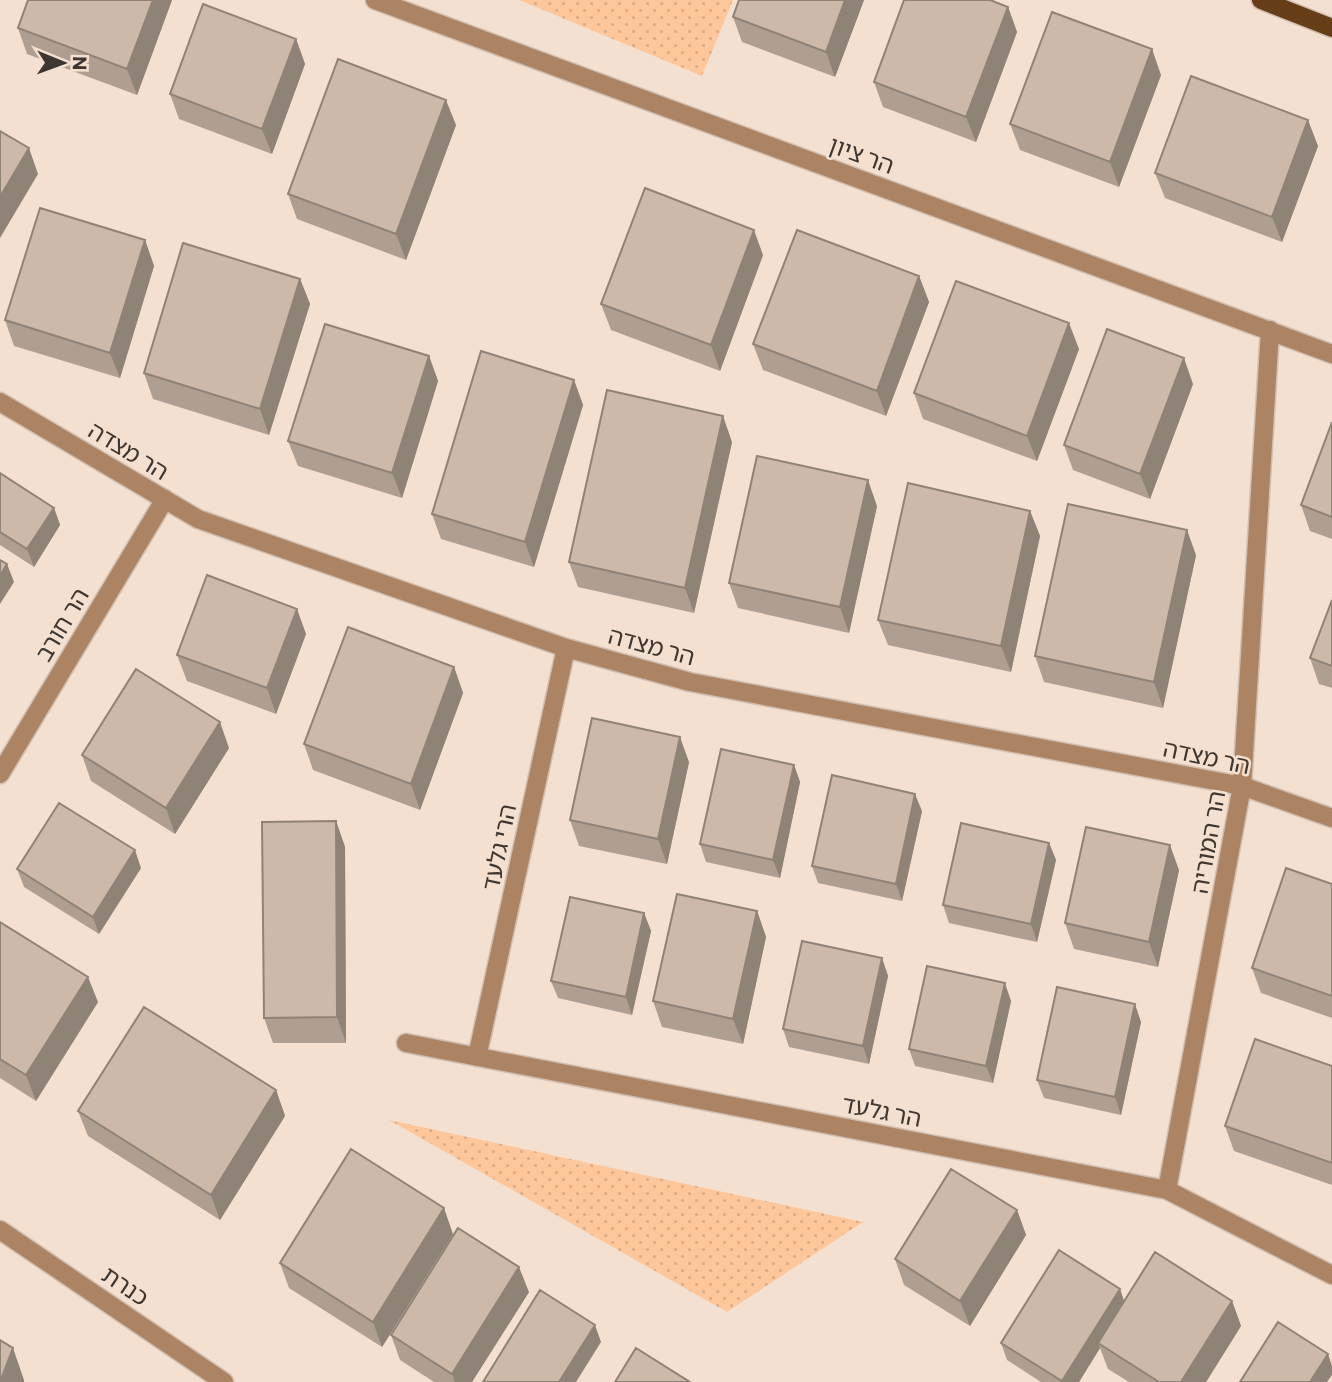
<svg xmlns="http://www.w3.org/2000/svg" width="1332" height="1382" font-family="Commissioner,'Noto Sans Hebrew',sans-serif">
	<defs>
		<pattern id="park-dots" width="8" height="8" patternUnits="userSpaceOnUse" patternTransform="scale(1.75)"><rect width="8" height="8" fill="#fec79b"/><path d="M2 2h.1M6 6h.1" fill="none" stroke="#dbac86" stroke-width="1.8" stroke-linecap="round"/></pattern>
	</defs>
	<rect width="100%" height="100%" fill="#f4e0d1"/>
	<path fill="url(#park-dots)" d="M 519,0 L 733,0 L 702,76 Z
		M 389,1120 L 863,1222 L 727,1312 Z"/>
	<g fill="none" stroke-linecap="round" stroke-linejoin="round">
		<g stroke="#d0beb1" stroke-width="21">
			<path id="minor" d="M 375,0 L 1332,354
				M 0,402 L 198,519 L 566,648 L 690,682 L 1242,786 L 1332,818
				M 0,774 L 165,499
				M 406,1043 L 1167,1190 L 1332,1275
				M 477,1057 L 566,648
				M 1167,1190 L 1242,786 L 1270,330
				M 0,1230 L 224,1382"/>
		</g>
		<g stroke="#d0beb1" stroke-width="21">
			<path id="major" d="M 1261,0 L 1332,28"/>
		</g>
		<use href="#minor" stroke="#ad8463" stroke-width="18"/>
		<use href="#major" stroke="#663d17" stroke-width="18"/>
	</g>
	<path fill="#af9f92" d="M 172,0 L 137,95 L 27,54 L 18,28 Z
		M 864,0 L 835,77 L 742,42 L 733,17 Z
		M 1008,7 L 1017,32 L 976,142 L 883,107 L 874,82 Z
		M 296,39 L 305,64 L 272,154 L 179,119 L 170,94 Z
		M 1161,75 L 1119,187 L 1020,150 L 1010,124 Z
		M 456,125 L 406,260 L 297,219 L 288,194 Z
		M 1318,146 L 1282,242 L 1165,198 L 1155,173 Z
		M 145,240 L 154,266 L 120,378 L 14,346 L 5,320 Z
		M 763,255 L 720,371 L 611,330 L 601,304 Z
		M 919,276 L 929,302 L 886,416 L 763,370 L 753,344 Z
		M 300,279 L 310,304 L 269,435 L 153,399 L 144,373 Z
		M 1079,349 L 1037,461 L 923,419 L 914,393 Z
		M 429,356 L 438,381 L 402,498 L 298,466 L 288,441 Z
		M 574,380 L 583,405 L 534,567 L 441,539 L 432,514 Z
		M 1193,384 L 1150,499 L 1073,470 L 1064,445 Z
		M 1332,422 L 1332,539 L 1310,531 L 1301,505 Z
		M 732,442 L 694,613 L 578,587 L 569,562 Z
		M 0,473 L 54,508 L 60,525 L 34,567 L 0,545 Z
		M 877,506 L 849,633 L 738,608 L 729,583 Z
		M 1030,511 L 1040,536 L 1011,672 L 888,645 L 878,620 Z
		M 1196,555 L 1163,708 L 1044,682 L 1035,656 Z
		M 1332,600 L 1332,688 L 1319,684 L 1310,658 Z
		M 306,634 L 276,714 L 187,681 L 177,655 Z
		M 454,667 L 463,693 L 420,810 L 313,770 L 304,744 Z
		M 229,748 L 175,834 L 91,781 L 82,755 Z
		M 689,762 L 667,864 L 579,846 L 570,820 Z
		M 794,765 L 800,782 L 780,878 L 706,862 L 700,844 Z
		M 922,811 L 902,901 L 818,883 L 812,866 Z
		M 336,821 L 345,847 L 346,1043 L 273,1043 L 264,1018 Z
		M 1049,843 L 1056,860 L 1037,942 L 949,923 L 943,905 Z
		M 141,868 L 99,934 L 24,887 L 17,869 Z
		M 1179,870 L 1158,967 L 1074,949 L 1065,923 Z
		M 1332,884 L 1332,1018 L 1261,993 L 1252,968 Z
		M 757,911 L 766,937 L 743,1044 L 662,1027 L 653,1001 Z
		M 644,913 L 651,931 L 632,1015 L 558,998 L 551,981 Z
		M 0,922 L 98,1002 L 36,1101 L 0,1078 Z
		M 882,958 L 888,976 L 869,1064 L 789,1047 L 783,1029 Z
		M 1011,1001 L 993,1083 L 915,1066 L 909,1049 Z
		M 1141,1022 L 1121,1115 L 1044,1098 L 1037,1080 Z
		M 1332,1066 L 1332,1185 L 1234,1151 L 1225,1126 Z
		M 276,1090 L 285,1116 L 220,1220 L 88,1136 L 78,1111 Z
		M 1017,1210 L 1026,1235 L 970,1326 L 904,1285 L 895,1259 Z
		M 453,1234 L 382,1347 L 289,1288 L 280,1263 Z
		M 1120,1289 L 1124,1302 L 1232,1301 L 1241,1326 L 1206,1382 L 1129,1382 L 1108,1369 L 1100,1348 L 1079,1382 L 1041,1382 L 1007,1360 L 1001,1343 Z
		M 529,1292 L 472,1382 L 434,1382 L 400,1360 L 391,1335 Z"/>
	<path fill="#8f8277" d="M 153,0 L 172,0 L 137,95 L 127,69 Z
		M 845,0 L 864,0 L 835,77 L 826,52 Z
		M 1008,7 L 1017,32 L 976,142 L 966,117 Z
		M 296,39 L 305,64 L 272,154 L 262,129 Z
		M 1152,49 L 1161,75 L 1119,187 L 1110,162 Z
		M 446,100 L 456,125 L 406,260 L 396,234 Z
		M 1308,120 L 1318,146 L 1282,242 L 1272,217 Z
		M 29,148 L 38,174 L 0,238 L 0,197 Z
		M 754,230 L 763,255 L 720,371 L 711,345 Z
		M 145,240 L 154,266 L 120,378 L 110,353 Z
		M 919,276 L 929,302 L 886,416 L 877,391 Z
		M 300,279 L 310,304 L 269,435 L 260,409 Z
		M 1069,323 L 1079,349 L 1037,461 L 1027,436 Z
		M 429,356 L 438,381 L 402,498 L 392,473 Z
		M 1184,358 L 1193,384 L 1150,499 L 1140,474 Z
		M 574,380 L 583,405 L 534,567 L 525,542 Z
		M 723,416 L 732,442 L 694,613 L 685,588 Z
		M 868,480 L 877,506 L 849,633 L 840,607 Z
		M 54,508 L 60,525 L 34,567 L 27,549 Z
		M 1030,511 L 1040,536 L 1011,672 L 1001,646 Z
		M 1187,530 L 1196,555 L 1163,708 L 1154,682 Z
		M 7,564 L 14,582 L 0,604 L 0,576 Z
		M 297,609 L 306,634 L 276,714 L 267,688 Z
		M 454,667 L 463,693 L 420,810 L 411,784 Z
		M 220,722 L 229,748 L 175,834 L 166,808 Z
		M 680,737 L 689,762 L 667,864 L 658,839 Z
		M 794,765 L 800,782 L 780,878 L 773,860 Z
		M 915,794 L 922,811 L 902,901 L 896,884 Z
		M 336,821 L 345,847 L 346,1043 L 337,1017 Z
		M 1049,843 L 1056,860 L 1037,942 L 1031,924 Z
		M 1170,845 L 1179,870 L 1158,967 L 1149,942 Z
		M 135,850 L 141,868 L 99,934 L 93,917 Z
		M 757,911 L 766,937 L 743,1044 L 733,1019 Z
		M 644,913 L 651,931 L 632,1015 L 626,997 Z
		M 882,958 L 888,976 L 869,1064 L 863,1046 Z
		M 88,977 L 98,1002 L 36,1101 L 26,1075 Z
		M 1005,983 L 1011,1001 L 993,1083 L 986,1066 Z
		M 1135,1004 L 1141,1022 L 1121,1115 L 1115,1097 Z
		M 276,1090 L 285,1116 L 220,1220 L 211,1195 Z
		M 444,1208 L 453,1234 L 382,1347 L 373,1322 Z
		M 1017,1210 L 1026,1235 L 970,1326 L 960,1301 Z
		M 519,1267 L 529,1292 L 472,1382 L 455,1382 L 452,1374 Z
		M 1120,1289 L 1126,1307 L 1098,1343 L 1100,1348 L 1079,1382 L 1062,1382 Z
		M 1232,1301 L 1241,1326 L 1206,1382 L 1181,1382 Z
		M 595,1325 L 601,1342 L 576,1382 L 559,1382 Z
		M 13,1348 L 24,1380 L 24,1382 L 0,1382 Z
		M 1328,1354 L 1332,1366 L 1332,1375 L 1327,1382 L 1310,1382 Z"/>
	<path fill="#ccb9aa" stroke="#8f8277" stroke-width="2" d="M 28,0 L 153,0 L 127,69 L 18,28 Z
		M 739,0 L 845,0 L 826,52 L 733,17 Z
		M 904,0 L 990,0 L 1008,7 L 966,117 L 874,82 Z
		M 203,4 L 296,39 L 262,129 L 170,94 Z
		M 1052,12 L 1152,49 L 1110,162 L 1010,124 Z
		M 338,59 L 446,100 L 396,234 L 288,194 Z
		M 1191,76 L 1308,120 L 1272,217 L 1155,173 Z
		M 0,131 L 29,148 L 0,197 Z
		M 645,188 L 754,230 L 711,345 L 601,304 Z
		M 40,208 L 145,240 L 110,353 L 5,320 Z
		M 797,230 L 919,276 L 877,391 L 753,344 Z
		M 183,243 L 300,279 L 260,409 L 144,373 Z
		M 956,281 L 1069,323 L 1027,436 L 914,393 Z
		M 325,324 L 429,356 L 392,473 L 288,441 Z
		M 1107,329 L 1184,358 L 1140,474 L 1064,445 Z
		M 481,351 L 574,380 L 525,542 L 432,514 Z
		M 607,390 L 723,416 L 685,588 L 569,562 Z
		M 1332,422 L 1332,517 L 1301,505 Z
		M 757,456 L 868,480 L 840,607 L 729,583 Z
		M 0,473 L 54,508 L 27,549 L 0,532 Z
		M 908,483 L 1030,511 L 1001,646 L 878,620 Z
		M 1068,504 L 1187,530 L 1154,682 L 1035,656 Z
		M 0,560 L 7,564 L 0,576 Z
		M 207,575 L 297,609 L 267,688 L 177,655 Z
		M 1332,600 L 1332,666 L 1310,658 Z
		M 348,627 L 454,667 L 411,784 L 304,744 Z
		M 136,669 L 220,722 L 166,808 L 82,755 Z
		M 592,718 L 680,737 L 658,839 L 570,820 Z
		M 721,749 L 794,765 L 773,860 L 700,844 Z
		M 832,775 L 915,794 L 896,884 L 812,866 Z
		M 59,803 L 135,850 L 93,917 L 17,869 Z
		M 336,821 L 337,1017 L 264,1018 L 262,822 Z
		M 961,823 L 1049,843 L 1031,924 L 943,905 Z
		M 1086,827 L 1170,845 L 1149,942 L 1065,923 Z
		M 1286,868 L 1332,884 L 1332,996 L 1252,968 Z
		M 677,894 L 757,911 L 733,1019 L 653,1001 Z
		M 570,897 L 644,913 L 626,997 L 551,981 Z
		M 0,922 L 88,977 L 26,1075 L 0,1059 Z
		M 802,941 L 882,958 L 863,1046 L 783,1029 Z
		M 927,966 L 1005,983 L 986,1066 L 909,1049 Z
		M 1057,987 L 1135,1004 L 1115,1097 L 1037,1080 Z
		M 144,1007 L 276,1090 L 211,1195 L 78,1111 Z
		M 1255,1039 L 1332,1066 L 1332,1163 L 1225,1126 Z
		M 351,1149 L 444,1208 L 373,1322 L 280,1263 Z
		M 951,1169 L 1017,1210 L 960,1301 L 895,1259 Z
		M 458,1228 L 519,1267 L 452,1374 L 391,1335 Z
		M 1059,1250 L 1120,1289 L 1062,1381 L 1001,1343 Z
		M 1155,1252 L 1232,1301 L 1181,1382 L 1159,1382 L 1098,1343 Z
		M 540,1290 L 595,1325 L 559,1382 L 483,1382 Z
		M 1278,1322 L 1328,1354 L 1310,1382 L 1240,1382 Z
		M 0,1340 L 13,1348 L 0,1382 Z
		M 636,1348 L 690,1382 L 615,1382 Z"/>
	<g text-anchor="middle" dominant-baseline="central" stroke-width="5" stroke-linejoin="round" paint-order="stroke">
		<g font-size="24" fill="#3e3630" stroke="#f4e0d1">
			<text transform="translate(862 154) rotate(20)">הר ציון</text>
			<text transform="translate(129 450) rotate(31)">הר מצדה</text>
			<text transform="translate(61 624) rotate(-59)">הר חורב</text>
			<text transform="translate(652 645) rotate(15)">הר מצדה</text>
			<text transform="translate(1207 756) rotate(12)">הר מצדה</text>
			<text transform="translate(1207 842) rotate(-80)">הר המוריה</text>
			<text transform="translate(498 847) rotate(-78)">הרי גלעד</text>
			<text transform="translate(882 1110) rotate(11)">הר גלעד</text>
			<text transform="translate(126 1285) rotate(34)">כנרת</text>
		</g>
	</g>
	<g transform="translate(63 63) rotate(91)" stroke="#f4e0d1" stroke-width="5" paint-order="stroke">
	<path d="M0-5L12 26L0 18L-12 26Z" fill="#3e3630"/>
	<text y="-10" font-size="19" font-weight="bold" text-anchor="middle" fill="#3e3630">N</text>
	</g>
</svg>
